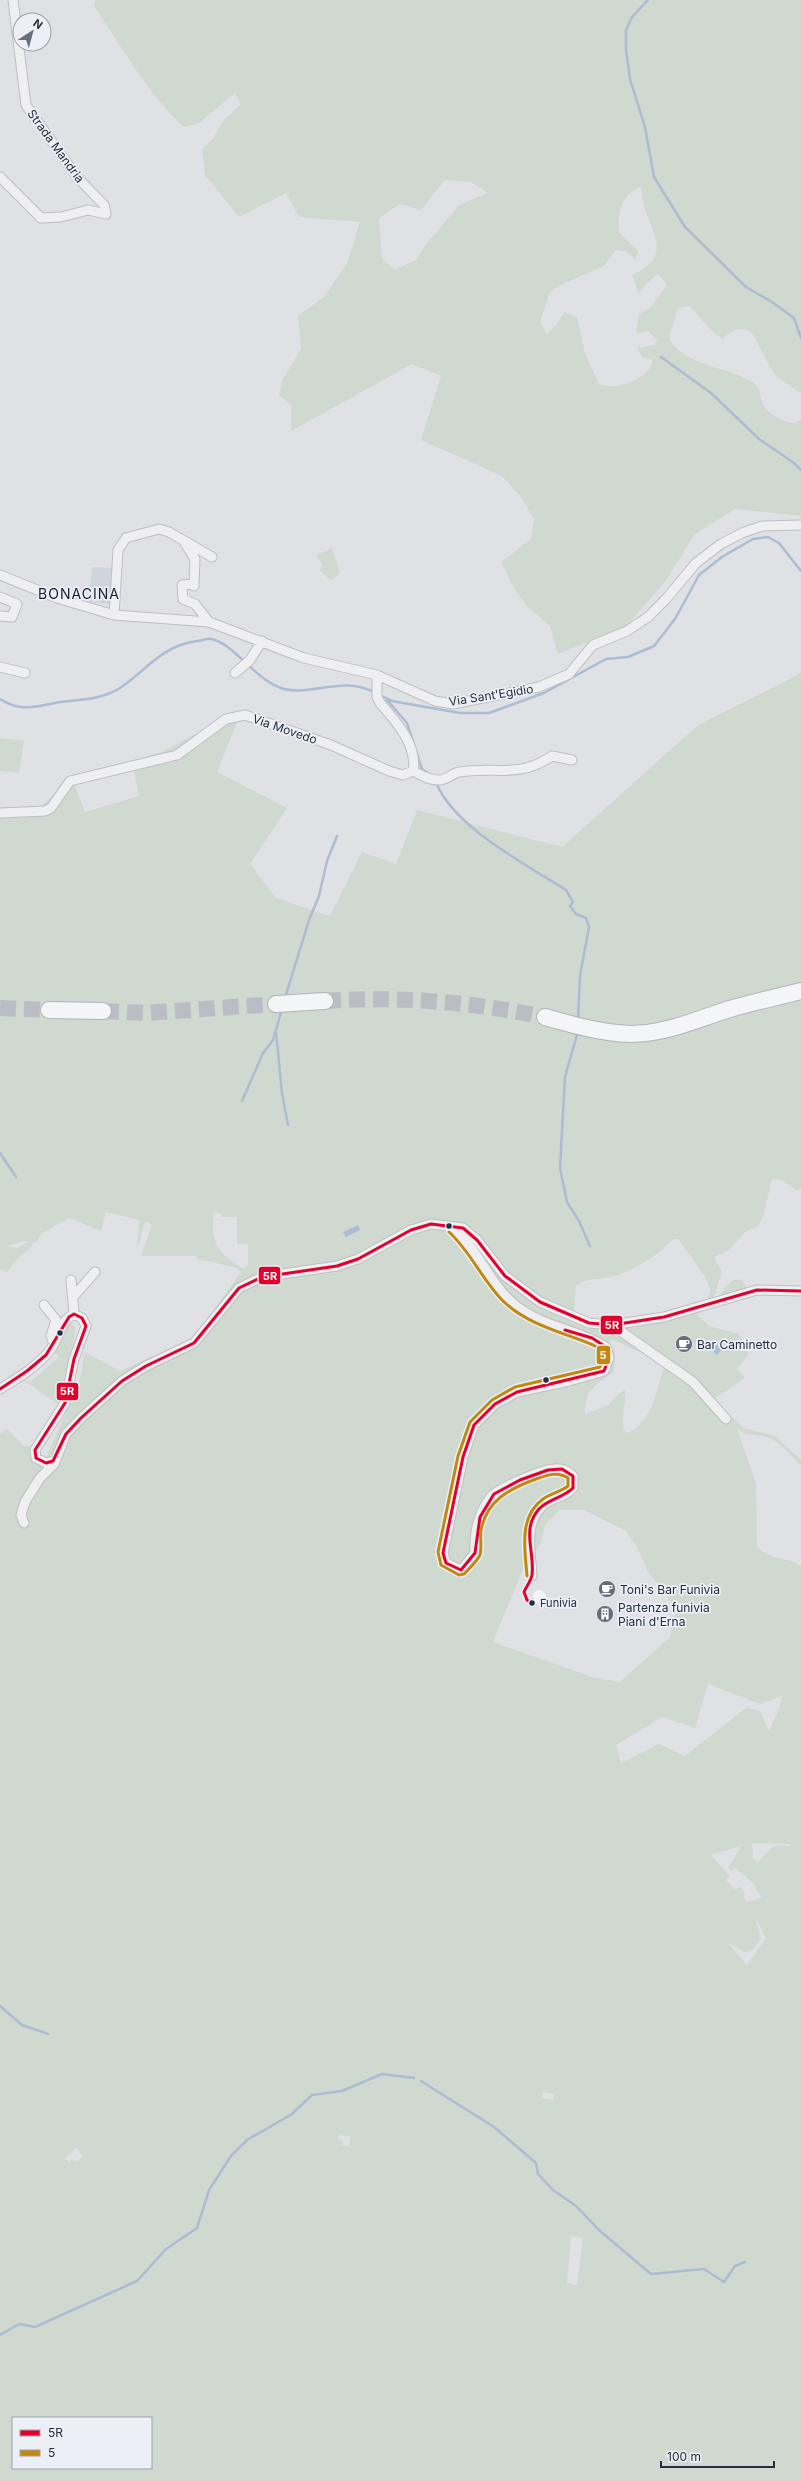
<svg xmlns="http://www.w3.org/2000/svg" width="801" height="2481" font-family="Inter,sans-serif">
	<rect width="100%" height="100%" fill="#e0e1e5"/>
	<path fill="#d0d4dc" d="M 92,567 L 115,568 L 113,604 L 89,602 Z"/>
	<path fill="#cfd9cf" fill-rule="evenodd" d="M 96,0 L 801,0 L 801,394 L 774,374 L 752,333 C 742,325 731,330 723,339 C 709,331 701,317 689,306 L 678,308 L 669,338 C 684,367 729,366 754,383 C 762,389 759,395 762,402 C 767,415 785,423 797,423 L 801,419 L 801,516 L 735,509 L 695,534 L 665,582 L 619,634 L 595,639 L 558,654 L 550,626 L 527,606 L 515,590 L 501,562 L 531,539 L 534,519 L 521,497 L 502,476 L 421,440 L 441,376 L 412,364 L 291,431 L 291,405 L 279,395 L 283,379 L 301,349 L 298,316 L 324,297 L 347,263 L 360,222 L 299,217 L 286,193 L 239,217 L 205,175 L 202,149 L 213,139 L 223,121 L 241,104 L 235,93 L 199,123 L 184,127 C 147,93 122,47 94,6 ZM 445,180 L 471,182 L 488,193 L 459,205 L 424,247 L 416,260 L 394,270 L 382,258 L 379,218 L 400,204 L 421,210 ZM 641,187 C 642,195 643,204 646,212 C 657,241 668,259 632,275 L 639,293 L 646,284 L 658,274 L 667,285 L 651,307 L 639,314 L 636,333 L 648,331 L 657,340 L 655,345 L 637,348 L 642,357 L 653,360 C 649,380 616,391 599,384 L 585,353 L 577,317 L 564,312 L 557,324 L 547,335 L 540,322 L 550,292 L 560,285 L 604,266 L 616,250 L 625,251 L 636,260 L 638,251 L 619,232 C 617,214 622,192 641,187 Z
		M 332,548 L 340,573 L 331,580 L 320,571 L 322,564 L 316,555 Z
		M 801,673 L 801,1189 L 796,1190 L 782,1180 L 772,1179 L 763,1217 L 758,1226 L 745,1232 L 728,1251 L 714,1257 L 722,1272 L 714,1297 L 719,1297 C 725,1288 730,1277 742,1280 L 747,1288 L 801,1286 L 801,1294 L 755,1295 L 695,1312 L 709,1326 L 739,1334 L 749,1354 L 737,1369 L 745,1378 L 714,1399 L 727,1415 L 733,1418 L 744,1428 L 775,1436 L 801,1460 L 801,1466 C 791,1456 781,1442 767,1437 C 757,1434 746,1436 737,1429 L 756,1483 L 757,1546 C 768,1561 787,1556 801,1566 L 801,2481 L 0,2481 L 0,1434 L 7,1429 L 24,1446 L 33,1448 L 32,1452 L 46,1458 L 81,1376 L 84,1352 L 120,1371 L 195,1337 L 241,1272 L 234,1267 L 197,1259 L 196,1256 L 141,1256 L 152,1224 L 145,1222 L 137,1249 L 139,1220 L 106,1212 L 101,1231 L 69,1218 L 42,1233 L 36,1243 L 32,1242 L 33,1246 L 18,1258 L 7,1272 L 0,1270 L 0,808 L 42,806 L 71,777 L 85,812 L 139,796 L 132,761 L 162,752 L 209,727 L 239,718 L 217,772 L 287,808 L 250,864 L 276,898 L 330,916 L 362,852 L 396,864 L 417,810 L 562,847 L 697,726 ZM 214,1212 L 221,1214 L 221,1217 L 237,1217 L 237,1244 L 248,1244 L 248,1264 L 244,1269 C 217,1252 210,1244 214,1212 ZM 673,1239 L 678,1239 L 704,1275 L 711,1290 L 707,1300 C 663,1310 618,1329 574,1314 L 576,1285 C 591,1278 591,1280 606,1278 C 628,1274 659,1256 673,1239 ZM 24,1241 L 29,1242 L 17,1248 L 7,1246 ZM 613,1340 L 644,1354 L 664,1368 C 655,1392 654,1420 628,1433 L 624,1430 C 621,1417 626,1404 625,1390 L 617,1395 L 608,1405 L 585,1414 C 584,1390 596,1384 614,1372 L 615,1351 L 608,1341 ZM 559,1510 L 583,1510 L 625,1530 L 637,1547 L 649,1574 L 665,1591 L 675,1612 L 670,1637 L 620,1682 L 592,1677 L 493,1642 L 521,1574 L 541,1542 L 545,1525 ZM 708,1684 L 760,1704 L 782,1696 L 779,1709 L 769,1731 L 760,1711 L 746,1708 L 685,1756 L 659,1744 L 621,1763 L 616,1745 L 662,1717 L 695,1728 ZM 752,1843 L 790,1844 L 789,1847 C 769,1842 771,1851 758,1862 L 753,1859 ZM 741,1846 L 728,1868 L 731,1870 L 735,1868 L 752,1882 L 762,1898 L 746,1902 L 744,1897 L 745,1894 L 740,1886 L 736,1890 L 726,1880 L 730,1876 L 711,1855 ZM 755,1917 L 766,1938 L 747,1965 L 727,1942 L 744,1952 L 753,1950 L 761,1939 ZM 543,2092 L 554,2094 L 553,2100 L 542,2098 ZM 339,2134 L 351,2137 L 349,2146 L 342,2145 L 343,2140 L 338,2139 ZM 76,2148 L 83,2156 L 76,2162 L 73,2159 L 69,2162 L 65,2158 ZM 571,2236 L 583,2238 L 577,2285 L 567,2283 ZM 13,2418 L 151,2418 L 151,2468 L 13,2468 Z
		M 0,738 L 24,741 L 19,773 L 0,771 Z
		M 71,1323 L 75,1326 L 75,1333 L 60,1405 L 21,1379 L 30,1382 L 59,1357 L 55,1352 L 64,1329 Z"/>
	<path fill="#acbcd3" d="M 358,1225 L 360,1230 L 346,1237 L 343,1232 Z
		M 712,1340 L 722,1349 L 717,1355 L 707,1345 Z"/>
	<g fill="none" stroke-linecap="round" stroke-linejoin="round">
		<path stroke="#acbcd3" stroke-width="2.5" d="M 648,0 L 632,17 L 626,30 L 626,50 L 630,79 L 645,127 L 654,177 L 685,227 L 746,287 L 772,302 L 794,318 L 801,338
			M 661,357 L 711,393 L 759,439 L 794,463 L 801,470
			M 248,665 C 258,674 270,685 284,689 C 314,696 342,675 376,693
			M 380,695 L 392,701 L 460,713 L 489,713 L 544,693 L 606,659 L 628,657 L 654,646 L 675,619 L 699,575 L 722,557 L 753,539 L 768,537 L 779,543 L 801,571
			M 0,699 C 21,712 32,707 55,703 C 78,699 99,701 120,688 C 147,670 161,646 197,641 C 201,641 207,638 212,639 C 224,642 235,653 244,661
			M 387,700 L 407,723 L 414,745
			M 416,751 L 422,769 L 432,776
			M 436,782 C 453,827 527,865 566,890 L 573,902 L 570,906 L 576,914 L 586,918 L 589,927 L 580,976 L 578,1020
			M 285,998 L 309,920 L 319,896 L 327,861 L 337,836
			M 578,1031 L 565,1077 L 560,1168 L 567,1202 L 579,1221 L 590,1246
			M 276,1032 L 282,1093 L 288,1125
			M 242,1101 L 263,1053 L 273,1040 L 282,1009
			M 0,1153 L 16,1177
			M 0,2006 L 22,2025 L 48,2034
			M 421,2081 L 494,2127 L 536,2163 L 538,2174 L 553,2190 L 576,2206 L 600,2231 L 651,2274 L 704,2269 L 724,2282 L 735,2266 L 745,2262
			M 0,2335 L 19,2324 L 35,2327 L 137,2281 L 166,2249 L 197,2228 L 209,2190 L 231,2156 L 247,2140 L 292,2114 L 312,2095 L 342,2091 L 382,2074 L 414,2078"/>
		<path stroke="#bbbdc4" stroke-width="16" stroke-dasharray="16 8" stroke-linecap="butt" d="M 325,1001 C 400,996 472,1002 545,1017
			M 0,1008 L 49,1010
			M 103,1011 L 146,1013 L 276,1004"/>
		<g stroke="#bebfc3" stroke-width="11">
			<path id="street" d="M 0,177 L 41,218 L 61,217 L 88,210 L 106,214 L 104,205 L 77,177 L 26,105 L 13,0
				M 185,543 L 195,559 L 194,586
				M 0,575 L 57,598 L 114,615 L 209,622 L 304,658 L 377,675 L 435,701 L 453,704 L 539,687 L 569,674 L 593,645 L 627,631 L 648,617 L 666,599 L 696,563 L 721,544 L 742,533 L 762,526 L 801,525
				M 194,584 L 182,585 L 183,599 L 195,604 L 209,622
				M 0,597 L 17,604 L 12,617 L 0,616
				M 114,615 L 118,550 L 126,538 L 159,529 L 169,532 L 212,557
				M 0,667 L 25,673
				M 235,673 L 250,660 L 262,641
				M 413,771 C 421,775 430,781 440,780 C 446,780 453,773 459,772 C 496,766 518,779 552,756 L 572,760
				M 0,813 L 45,811 L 51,808 L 70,781 L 177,755 L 226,719 L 245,715 L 331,745 L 389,771 L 403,775 L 413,771 C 418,746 396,721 380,703 L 377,697 L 377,675
				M 452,1228 C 479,1249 489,1284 515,1305 C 542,1327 577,1329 606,1347 L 609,1358 L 604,1371 L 569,1381 L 517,1392 L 495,1404 L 474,1425 L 463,1457 L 443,1553 L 446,1563 L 461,1570 L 475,1553 C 474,1534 478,1514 490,1498 C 496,1489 543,1469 554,1469 C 563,1468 567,1471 573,1476 L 573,1488 C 564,1498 556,1496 546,1503 C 522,1521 531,1551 532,1576
				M 71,1280 L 74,1314
				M 73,1297 L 95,1272
				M 44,1305 L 56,1320 L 51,1336 L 54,1344
				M 612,1325 L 693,1382 L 726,1419
				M 0,1389 C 18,1378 38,1366 51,1349 C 60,1336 59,1322 74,1314 L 82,1318 L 86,1326 L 74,1359 L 65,1403 L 35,1450 L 36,1458 L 46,1463 L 53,1461
				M 24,1523 L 21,1515 L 25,1502 L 40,1478 L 54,1464 L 66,1434 L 81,1418 L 122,1381 L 146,1366 L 194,1343 L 239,1288 L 262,1277 L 337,1266 L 358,1259 L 411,1230 L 431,1224 L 463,1228 L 477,1240 L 505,1276 L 540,1302 L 589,1323 L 612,1325 L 664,1317 L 757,1290 L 801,1291"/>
		</g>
		<g stroke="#b2b4ba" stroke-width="18">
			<path id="highway" d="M 276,1004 L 325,1001
				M 49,1010 L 103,1011
				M 545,1017 C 573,1025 601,1033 631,1034 C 666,1034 697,1019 730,1009 C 754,1002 778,997 801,991"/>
		</g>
		<use href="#street" stroke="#efeff2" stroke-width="9"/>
		<path stroke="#f4f5f6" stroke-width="12" d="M 539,1596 L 541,1599"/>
		<use href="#highway" stroke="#f4f5f6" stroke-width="16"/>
		<g stroke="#eceff5" stroke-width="6">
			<path id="bus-1" d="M 0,1389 L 27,1371 L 46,1355 L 69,1317 L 74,1314 L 82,1318 L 86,1326 L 74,1359 L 65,1403 L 35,1450 L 36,1458 L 46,1463 L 53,1461 L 66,1434 L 81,1418 L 122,1381 L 146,1366 L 194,1343 L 239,1288 L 262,1277 L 337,1266 L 358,1259 L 411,1230 L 431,1224 L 463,1228 L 477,1240 L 505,1276 L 540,1302 L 589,1323 L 612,1325 L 664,1317 L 757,1290 L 801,1291
				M 532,1603 L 527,1600 L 524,1592 C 526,1587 531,1581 532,1575 C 535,1552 521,1529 539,1509 C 548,1499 563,1498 573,1488 L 573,1476 L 562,1469 L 548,1470 L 520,1480 L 494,1494 L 480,1517 L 475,1553 L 461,1570 L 446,1563 L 443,1553 L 463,1457 L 474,1425 L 495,1404 L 517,1392 L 604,1371 L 609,1358 L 606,1347 L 592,1338 L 565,1330"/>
		</g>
		<g stroke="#eceff5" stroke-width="6">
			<path id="bus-2" d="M 449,1232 C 471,1252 482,1280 503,1301 C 528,1325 562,1332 593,1345 L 602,1350 L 604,1358 L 600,1367 L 515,1387 L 492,1400 L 470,1422 L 458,1456 L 438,1552 L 441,1565 L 459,1575 L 464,1574 C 469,1569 477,1561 480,1555 C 482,1548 480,1538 481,1530 C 487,1500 509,1489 536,1479 C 547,1475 558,1471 568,1478 L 568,1486 C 561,1492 551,1493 543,1499 C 518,1517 525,1550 527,1576"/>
		</g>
		<use href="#bus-1" stroke="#e4002b" stroke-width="3"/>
		<use href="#bus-2" stroke="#c28810" stroke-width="3"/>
	</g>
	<defs>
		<g id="cafe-disc" transform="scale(0.9)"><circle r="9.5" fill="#666c79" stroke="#eceff5"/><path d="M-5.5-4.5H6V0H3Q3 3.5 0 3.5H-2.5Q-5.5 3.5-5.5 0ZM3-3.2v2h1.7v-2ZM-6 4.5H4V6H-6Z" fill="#fff"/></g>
		<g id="building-disc" transform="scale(0.9)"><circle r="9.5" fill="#666c79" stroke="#eceff5"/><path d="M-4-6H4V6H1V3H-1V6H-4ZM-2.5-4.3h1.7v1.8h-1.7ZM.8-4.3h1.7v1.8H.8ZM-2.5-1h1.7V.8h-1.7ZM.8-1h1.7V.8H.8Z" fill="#fff"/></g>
	</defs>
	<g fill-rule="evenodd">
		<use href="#cafe-disc" x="684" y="1344"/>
		<use href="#cafe-disc" x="607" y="1589"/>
		<use href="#building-disc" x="605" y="1614"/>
	</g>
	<g fill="#252d3f" stroke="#eceff5" stroke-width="1.5">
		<circle cx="449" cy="1226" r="3.5"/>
		<circle cx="60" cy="1333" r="3.5"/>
		<circle cx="546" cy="1380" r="3.5"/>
		<circle cx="532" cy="1603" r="3.5"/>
	</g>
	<g text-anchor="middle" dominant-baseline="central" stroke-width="3.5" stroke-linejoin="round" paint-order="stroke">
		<g font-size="11" fill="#252d3f" stroke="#eceff5" text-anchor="start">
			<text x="540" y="1603">Funivia</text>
		</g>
		<g font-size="12" fill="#252d3f" stroke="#eceff5">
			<text transform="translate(56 146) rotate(54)">Strada Mandria</text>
			<text transform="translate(491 695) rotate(-9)">Via Sant'Egidio</text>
			<text transform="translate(285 729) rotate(19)">Via Movedo</text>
		</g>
		<g font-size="12" fill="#252d3f" stroke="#eceff5" text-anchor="start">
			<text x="697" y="1344">Bar Caminetto</text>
			<text x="620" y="1589">Toni's Bar Funivia</text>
			<text x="618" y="1607">Partenza funivia<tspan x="618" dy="14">Piani d'Erna</tspan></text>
		</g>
		<g font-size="14" letter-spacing="1" fill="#181e30" stroke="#eceff5">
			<text x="79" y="593">BONACINA</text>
		</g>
	</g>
	<g stroke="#eceff5" stroke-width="1.5">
		<rect x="258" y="1266" width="23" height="19" rx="4" fill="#e4002b"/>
		<rect x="600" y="1315" width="23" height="20" rx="4" fill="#e4002b"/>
		<rect x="596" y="1345" width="15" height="20" rx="4" fill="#c28810"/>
		<rect x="56" y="1382" width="23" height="19" rx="4" fill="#e4002b"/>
	</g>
	<g font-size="11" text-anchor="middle" font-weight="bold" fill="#fff">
		<text x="270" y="1280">5R</text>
		<text x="612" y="1329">5R</text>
		<text x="603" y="1359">5</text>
		<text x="67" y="1395">5R</text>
	</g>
	<rect x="12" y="2417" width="140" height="52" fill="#eceff5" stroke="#9ca1ac"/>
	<rect x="20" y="2430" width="20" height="6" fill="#e4002b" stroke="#9ca1ac"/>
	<text x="48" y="2437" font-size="12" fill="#252d3f">5R</text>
	<rect x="20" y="2450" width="20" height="6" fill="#c28810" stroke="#9ca1ac"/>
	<text x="48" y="2457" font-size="12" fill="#252d3f">5</text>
	<g transform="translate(32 32) rotate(36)"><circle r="19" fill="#eceff5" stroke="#9ca1ac"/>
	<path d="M0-3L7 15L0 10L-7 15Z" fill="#666c79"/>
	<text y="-6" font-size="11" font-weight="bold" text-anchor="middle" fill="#252d3f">N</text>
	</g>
	<path d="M661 2461v6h113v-6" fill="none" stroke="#252d3f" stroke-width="2"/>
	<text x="667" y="2461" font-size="12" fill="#252d3f" stroke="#eceff5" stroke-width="3" paint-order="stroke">100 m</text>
</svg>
